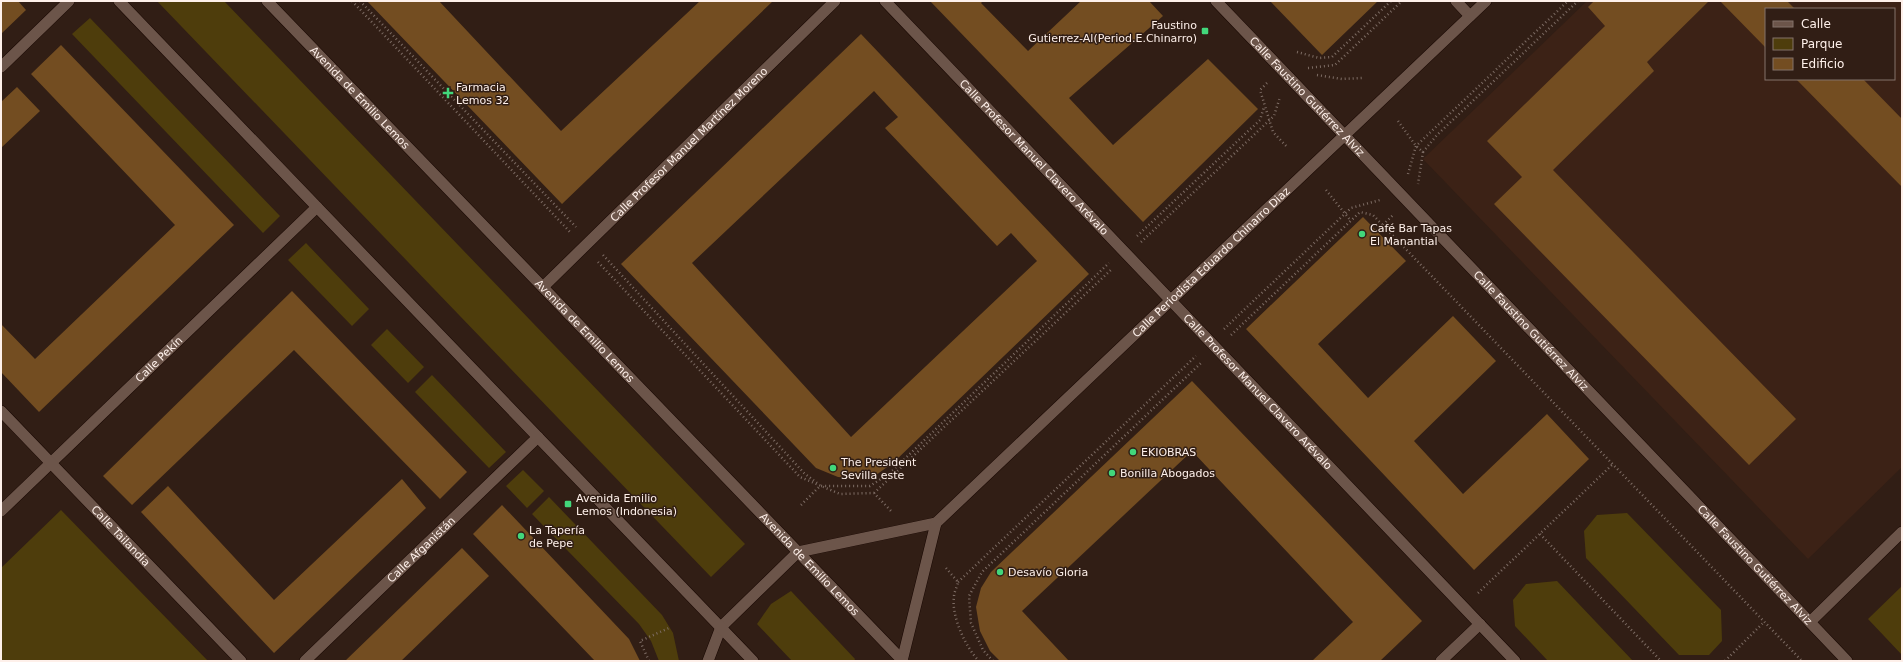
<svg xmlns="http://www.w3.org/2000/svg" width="1903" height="662" font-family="'DejaVu Sans',sans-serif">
	<rect width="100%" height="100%" fill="#311e15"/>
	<path fill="#3c2216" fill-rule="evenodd" d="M 1587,1 L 1902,1 L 1902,467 L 1808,559 L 1423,159 ZM 1766,9 L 1894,9 L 1894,79 L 1766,79 Z"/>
	<path fill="#4e3d0c" d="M 157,1 L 224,1 L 745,544 L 711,577 Z
		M 90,18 L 280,216 L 263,233 L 72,34 Z
		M 306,243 L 369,309 L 352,326 L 288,260 Z
		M 387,329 L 424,367 L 408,383 L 371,345 Z
		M 432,375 L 506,452 L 489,468 L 415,392 Z
		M 523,470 L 544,491 L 527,508 L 506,486 Z
		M 549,497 L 662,615 L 673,633 L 679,661 L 659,661 L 651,641 L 639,624 L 532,514 Z
		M 61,510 L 208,661 L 1,661 L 1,568 Z
		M 1627,513 L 1721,610 L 1722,641 L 1709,655 L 1679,655 L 1586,558 L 1584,531 L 1597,515 Z
		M 1557,581 L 1633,661 L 1548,661 L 1515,626 L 1513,600 L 1526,584 Z
		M 1902,586 L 1902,655 L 1868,619 Z
		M 791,591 L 855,659 L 854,661 L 792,661 L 757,624 L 771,604 Z"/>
	<path fill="#734d21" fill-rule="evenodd" d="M 1,1 L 18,1 L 26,10 L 1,34 Z
		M 367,1 L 439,1 L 561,131 L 700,1 L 773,1 L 562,204 Z
		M 930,1 L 983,1 L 981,3 L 1028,51 L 1081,1 L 1149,1 L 1163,16 L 1069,98 L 1113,145 L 1208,59 L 1258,109 L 1143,222 Z
		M 1270,1 L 1378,1 L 1322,55 Z
		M 1594,1 L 1709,1 L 1647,62 L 1654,71 L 1553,170 L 1796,419 L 1749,465 L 1494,204 L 1522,177 L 1487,141 L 1605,26 L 1588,7 Z
		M 1720,1 L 1787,1 L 1795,9 L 1766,9 L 1766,48 Z
		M 861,34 L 1089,274 L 894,462 L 872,478 L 861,479 L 838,477 L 816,468 L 621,264 ZM 874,91 L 898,117 L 885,128 L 997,246 L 1011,233 L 1037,261 L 851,437 L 692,263 Z
		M 61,45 L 234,225 L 39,412 L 1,372 L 1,324 L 35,359 L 175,225 L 31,74 Z
		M 1796,79 L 1863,79 L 1902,119 L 1902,187 Z
		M 17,87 L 40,111 L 1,148 L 1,102 Z
		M 1363,217 L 1406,261 L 1318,344 L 1368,398 L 1453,316 L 1496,361 L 1414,441 L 1463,494 L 1547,414 L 1589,459 L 1474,570 L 1246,329 Z
		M 292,291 L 467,472 L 440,499 L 294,350 L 132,505 L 103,476 Z
		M 1192,381 L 1422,621 L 1380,661 L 1312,661 L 1353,622 L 1192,451 L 1022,611 L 1069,661 L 1000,661 L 990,651 L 980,631 L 976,607 L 981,588 L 991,572 Z
		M 402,479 L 426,508 L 274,653 L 141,512 L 168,486 L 274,600 Z
		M 502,505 L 629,639 L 640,661 L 595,661 L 473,534 Z
		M 462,548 L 489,576 L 401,661 L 345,661 Z"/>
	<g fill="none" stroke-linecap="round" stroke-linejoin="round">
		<g stroke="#180702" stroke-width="12">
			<path id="service" d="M 1456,1 L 1470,16"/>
		</g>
		<g stroke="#180702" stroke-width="12">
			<g id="pedestrian">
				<path id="s1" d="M 885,1 L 1515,661"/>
				<path d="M 1,67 L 69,1"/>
				<path id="s2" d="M 543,287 L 835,1"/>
				<path id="s3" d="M 1,511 L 317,207"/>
				<path d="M 1810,622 L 1902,532"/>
				<path id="s4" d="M 305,661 L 538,437"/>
				<path d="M 1441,661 L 1480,624"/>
			</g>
		</g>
		<g stroke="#180702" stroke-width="12">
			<g id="minor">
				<path id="s5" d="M 1216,1 L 1847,661"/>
				<path id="s6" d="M 1,411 L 241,661"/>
				<path id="s7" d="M 936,523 L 1486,1"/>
				<path d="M 708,661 L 721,627 L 798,552 L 936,523"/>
				<path d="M 902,661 L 936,523"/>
			</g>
		</g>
		<g stroke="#180702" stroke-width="12">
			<g id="tertiary">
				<path d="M 119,1 L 753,661"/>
				<path id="s8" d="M 267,1 L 903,661"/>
			</g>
		</g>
		<path stroke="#7e6d65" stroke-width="2.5" stroke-dasharray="1 3" stroke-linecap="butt" d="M 352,1 L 570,232
			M 360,1 L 576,227
			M 1297,52 L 1319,58 L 1332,57 L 1391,1
			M 1308,68 L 1335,65 L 1402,1
			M 1317,75 L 1342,79 L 1362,78
			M 1267,83 L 1260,90 L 1273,132 L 1288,148
			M 1398,121 L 1416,146 L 1423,152 L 1418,184
			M 1423,152 L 1437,135 L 1578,1
			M 1408,174 L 1416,146 L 1568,1
			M 1326,190 L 1351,221
			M 1383,225 L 1393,215
			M 1137,236 L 1260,120 L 1264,107
			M 1141,242 L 1274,116 L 1280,97
			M 603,255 L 804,473 L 817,483
			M 598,262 L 800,477 L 840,494 L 874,493 L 892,512
			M 1224,329 L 1351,208 L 1380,200
			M 1231,335 L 1360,212 L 1373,215 L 1802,661
			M 874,493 L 1112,269
			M 801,505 L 820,486 L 870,486 L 890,473 L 1109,263
			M 1540,534 L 1661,661
			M 946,568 L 958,582 C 957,587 954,592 954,597 C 951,616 966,648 979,661
			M 958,582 L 1196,356
			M 1478,593 L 1613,464
			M 649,661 L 640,641 L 669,628
			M 993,661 L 983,650 L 971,623 L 969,596 L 982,572 L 1202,362
			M 1725,661 L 1764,622"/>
		<use href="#service" stroke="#6c554a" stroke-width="11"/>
		<use href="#pedestrian" stroke="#6c554a" stroke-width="11"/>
		<use href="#minor" stroke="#6c554a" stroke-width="11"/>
		<use href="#tertiary" stroke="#6c554a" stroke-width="11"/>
	</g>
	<g fill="#42d77b" stroke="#311e15" stroke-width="1.5">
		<rect x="1201" y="27" width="8" height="8" rx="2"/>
		<path d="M446 87h4v4h4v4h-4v4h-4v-4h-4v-4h4z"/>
		<circle cx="1362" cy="234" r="4"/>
		<circle cx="1133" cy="452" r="4"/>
		<circle cx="833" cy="468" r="4"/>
		<circle cx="1112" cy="473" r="4"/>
		<rect x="564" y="500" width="8" height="8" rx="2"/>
		<circle cx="521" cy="536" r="4"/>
		<circle cx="1000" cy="572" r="4"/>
	</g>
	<g text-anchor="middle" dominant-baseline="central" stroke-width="3" stroke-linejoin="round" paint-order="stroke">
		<g font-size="11" fill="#fef0ea" stroke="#311e15" text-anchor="start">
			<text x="1197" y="25" text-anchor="end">Faustino<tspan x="1197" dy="13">Gutierrez-Al(Period.E.Chinarro)</tspan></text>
			<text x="456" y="87">Farmacia<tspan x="456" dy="13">Lemos 32</tspan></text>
			<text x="1370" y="228">Café Bar Tapas<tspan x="1370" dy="13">El Manantial</tspan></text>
			<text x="1141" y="452">EKIOBRAS</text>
			<text x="841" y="462">The President<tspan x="841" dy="13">Sevilla este</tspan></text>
			<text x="1120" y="473">Bonilla Abogados</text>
			<text x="576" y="498">Avenida Emilio<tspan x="576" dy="13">Lemos (Indonesia)</tspan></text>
			<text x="529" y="530">La Tapería<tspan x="529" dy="13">de Pepe</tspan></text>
			<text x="1008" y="572">Desavío Gloria</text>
		</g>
		<g font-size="11" fill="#fef0ea" stroke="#311e15">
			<text stroke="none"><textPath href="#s5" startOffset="132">Calle Faustino Gutiérrez Alviz</textPath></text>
			<text stroke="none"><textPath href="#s8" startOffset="134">Avenida de Emilio Lemos</textPath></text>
			<text stroke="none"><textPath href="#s2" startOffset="204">Calle Profesor Manuel Martínez Moreno</textPath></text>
			<text stroke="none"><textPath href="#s1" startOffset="216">Calle Profesor Manuel Clavero Arévalo</textPath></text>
			<text stroke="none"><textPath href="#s7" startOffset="379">Calle Periodista Eduardo Chinarro Diaz</textPath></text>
			<text stroke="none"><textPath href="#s8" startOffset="458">Avenida de Emilio Lemos</textPath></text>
			<text stroke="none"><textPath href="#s5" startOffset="456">Calle Faustino Gutiérrez Alviz</textPath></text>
			<text stroke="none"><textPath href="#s3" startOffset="219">Calle Pekín</textPath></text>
			<text stroke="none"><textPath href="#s1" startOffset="540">Calle Profesor Manuel Clavero Arévalo</textPath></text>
			<text stroke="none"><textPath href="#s6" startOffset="173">Calle Tailandia</textPath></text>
			<text stroke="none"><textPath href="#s4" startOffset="161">Calle Afganistán</textPath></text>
			<text stroke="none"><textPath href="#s8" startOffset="782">Avenida de Emilio Lemos</textPath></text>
			<text stroke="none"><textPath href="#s5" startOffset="780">Calle Faustino Gutiérrez Alviz</textPath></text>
		</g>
	</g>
	<rect width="1903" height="662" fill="none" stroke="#fef0ea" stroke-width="4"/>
	<rect x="1765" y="8" width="130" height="72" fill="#311e15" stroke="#83726a"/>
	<rect x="1773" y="21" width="20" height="6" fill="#6c554a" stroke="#83726a"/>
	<text x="1801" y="28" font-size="12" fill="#fef0ea">Calle</text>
	<rect x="1773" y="38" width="20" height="12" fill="#4e3d0c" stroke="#83726a"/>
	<text x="1801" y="48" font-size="12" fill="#fef0ea">Parque</text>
	<rect x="1773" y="58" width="20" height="12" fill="#734d21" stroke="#83726a"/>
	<text x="1801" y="68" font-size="12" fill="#fef0ea">Edificio</text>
</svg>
